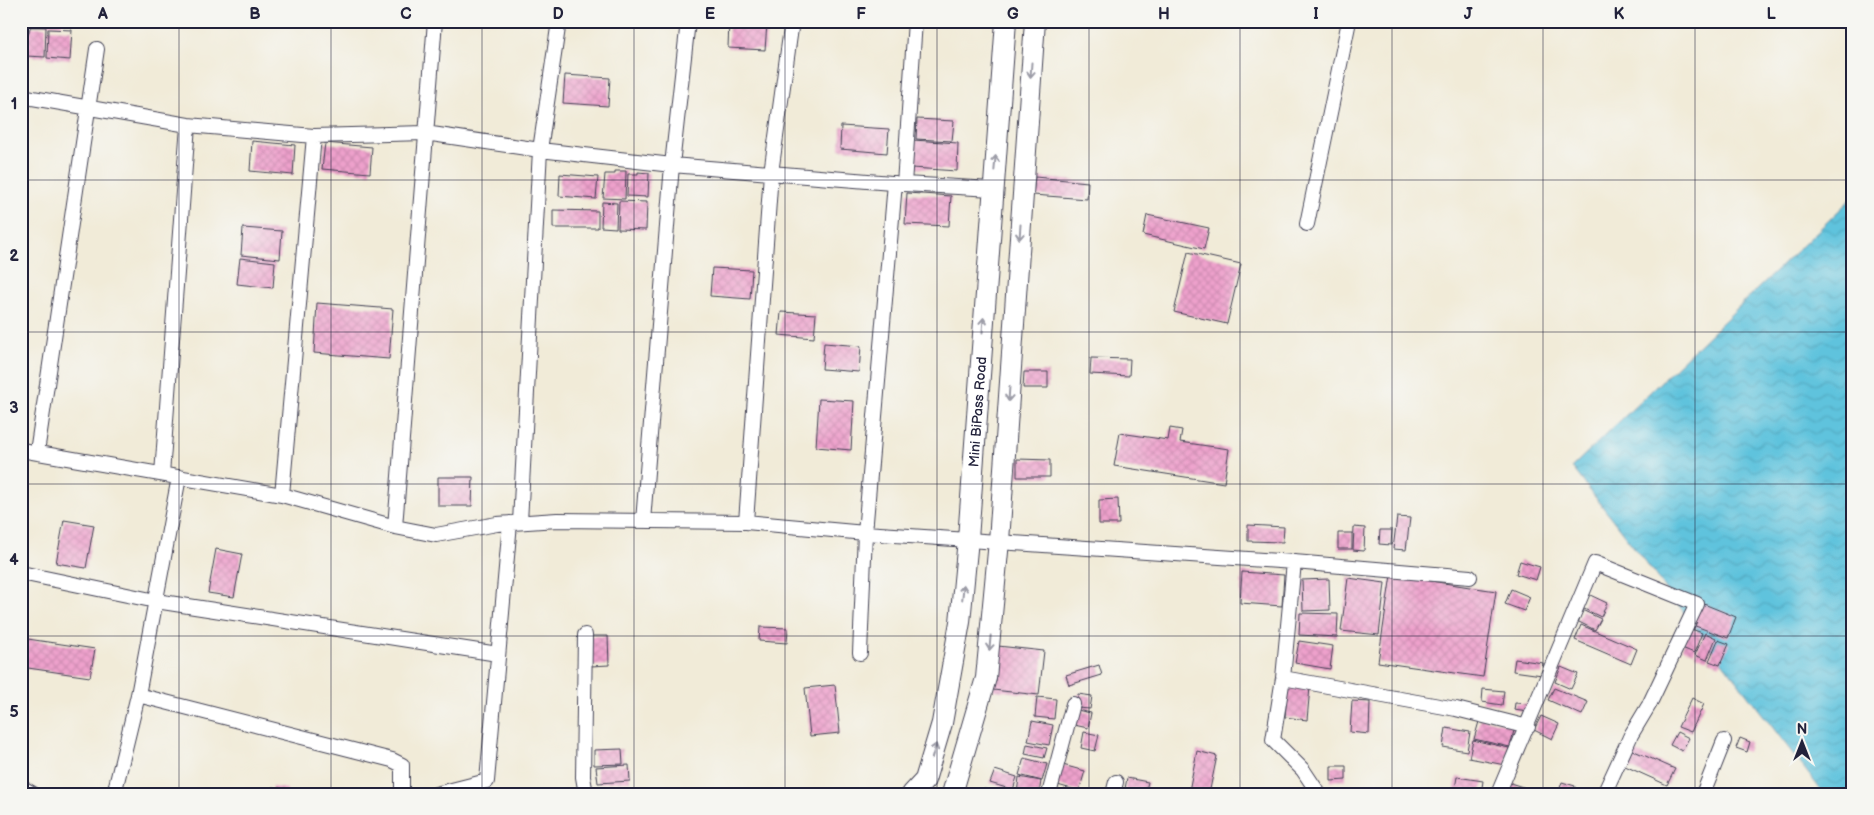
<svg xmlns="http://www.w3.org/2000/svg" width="1874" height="815" font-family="'Balsamiq Sans',sans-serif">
	<defs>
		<pattern id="water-waves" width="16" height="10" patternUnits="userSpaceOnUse" patternTransform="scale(1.25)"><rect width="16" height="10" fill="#5fc3dd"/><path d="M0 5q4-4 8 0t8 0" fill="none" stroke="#52a7bf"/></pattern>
		<pattern id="building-cross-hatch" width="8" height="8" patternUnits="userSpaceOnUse" patternTransform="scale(1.25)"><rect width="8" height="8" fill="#eea1cc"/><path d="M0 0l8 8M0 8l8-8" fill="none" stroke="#cc8ab0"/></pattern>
	</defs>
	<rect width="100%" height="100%" fill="#f6f6f2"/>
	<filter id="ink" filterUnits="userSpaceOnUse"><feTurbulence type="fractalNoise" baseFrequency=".02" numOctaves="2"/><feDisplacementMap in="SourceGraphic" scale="10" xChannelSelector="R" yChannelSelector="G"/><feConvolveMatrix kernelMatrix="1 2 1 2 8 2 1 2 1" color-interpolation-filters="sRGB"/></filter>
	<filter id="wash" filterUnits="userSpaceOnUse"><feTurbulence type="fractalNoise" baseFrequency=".0096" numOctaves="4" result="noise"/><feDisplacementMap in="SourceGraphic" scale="20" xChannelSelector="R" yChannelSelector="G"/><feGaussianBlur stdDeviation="1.12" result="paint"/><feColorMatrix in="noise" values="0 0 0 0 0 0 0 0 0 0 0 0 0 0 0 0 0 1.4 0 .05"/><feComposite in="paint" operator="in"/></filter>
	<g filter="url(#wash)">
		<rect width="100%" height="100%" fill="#f1ebd8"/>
		<path fill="url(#water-waves)" stroke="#40728c" d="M 1853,197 L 1853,794 L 1824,794 L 1572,467 Z"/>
		<g id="blocks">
			<path fill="url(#building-cross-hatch)" d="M 34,21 L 62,21 L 62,25 L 34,23 Z
				M 729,21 L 767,23 L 765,50 L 728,48 Z
				M 27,27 L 46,27 L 45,57 L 26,56 Z
				M 48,29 L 72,30 L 70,60 L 47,58 Z
				M 565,75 L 610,78 L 608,106 L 563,103 Z
				M 917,119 L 954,121 L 952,141 L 916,139 Z
				M 841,126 L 889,129 L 887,153 L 840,149 Z
				M 913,140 L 958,143 L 957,171 L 912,168 Z
				M 252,141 L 295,145 L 293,175 L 250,171 Z
				M 325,143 L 372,147 L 370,173 L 322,169 Z
				M 615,171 L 626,171 L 625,199 L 603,198 L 605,174 L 615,174 Z
				M 638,172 L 649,173 L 648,197 L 627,196 L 628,174 L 638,174 Z
				M 560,174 L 598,177 L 596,199 L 559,196 Z
				M 1035,177 L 1088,182 L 1087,199 L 1033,195 Z
				M 907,193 L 951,196 L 949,226 L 905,224 Z
				M 619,201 L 647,202 L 646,230 L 618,229 Z
				M 602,202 L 617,203 L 616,228 L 601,227 Z
				M 553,210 L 598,211 L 598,228 L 553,228 Z
				M 1147,215 L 1209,228 L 1204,249 L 1143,235 Z
				M 243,228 L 282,231 L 280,259 L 241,255 Z
				M 1188,252 L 1241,264 L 1227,324 L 1174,312 Z
				M 240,258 L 275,262 L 273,288 L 237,284 Z
				M 712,268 L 752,270 L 750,299 L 710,296 Z
				M 317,303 L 393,309 L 389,359 L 314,353 Z
				M 781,312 L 816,314 L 814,338 L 779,335 Z
				M 824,343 L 861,346 L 859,372 L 822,369 Z
				M 1091,358 L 1130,359 L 1129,376 L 1090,374 Z
				M 1024,372 L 1048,372 L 1048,388 L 1023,388 Z
				M 819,399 L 854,401 L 851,450 L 816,447 Z
				M 1170,428 L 1182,430 L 1180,442 L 1229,449 L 1224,483 L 1114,466 L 1120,433 L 1168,440 Z
				M 1017,459 L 1050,460 L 1050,477 L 1017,477 Z
				M 438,477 L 473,477 L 472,506 L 438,506 Z
				M 1118,499 L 1119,524 L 1099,524 L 1099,500 Z
				M 1397,517 L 1410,518 L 1406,550 L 1393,549 Z
				M 64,520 L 94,525 L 86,568 L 56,563 Z
				M 1248,525 L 1284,527 L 1283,542 L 1248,541 Z
				M 1354,527 L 1365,528 L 1364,551 L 1353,550 Z
				M 1380,530 L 1392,530 L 1391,545 L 1379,544 Z
				M 1338,533 L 1352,533 L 1352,549 L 1338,549 Z
				M 216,549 L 242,554 L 234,597 L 208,593 Z
				M 1520,561 L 1540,567 L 1536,580 L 1516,574 Z
				M 1242,572 L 1284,575 L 1282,606 L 1240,603 Z
				M 1391,575 L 1496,591 L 1483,677 L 1378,662 Z
				M 1348,578 L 1385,583 L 1379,635 L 1341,631 Z
				M 1329,579 L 1330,610 L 1303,611 L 1302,580 Z
				M 1511,589 L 1530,597 L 1524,611 L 1505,604 Z
				M 1588,594 L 1607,603 L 1601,617 L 1582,608 Z
				M 1699,602 L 1736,617 L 1728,638 L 1690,624 Z
				M 1582,610 L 1601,619 L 1595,630 L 1577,621 Z
				M 1300,613 L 1338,614 L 1337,637 L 1299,635 Z
				M 1581,625 L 1637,649 L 1631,664 L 1575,640 Z
				M 760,627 L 788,628 L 787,643 L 759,641 Z
				M 1689,628 L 1702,633 L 1694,653 L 1682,648 Z
				M 1705,633 L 1716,638 L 1707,660 L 1695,655 Z
				M 590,636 L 608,636 L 609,665 L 591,666 Z
				M 21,638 L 95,649 L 90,677 L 21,667 Z
				M 1718,640 L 1729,644 L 1720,665 L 1709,661 Z
				M 1299,641 L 1333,646 L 1330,669 L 1295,663 Z
				M 998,646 L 1044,651 L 1039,695 L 993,690 Z
				M 1515,659 L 1543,663 L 1542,675 L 1513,671 Z
				M 1099,665 L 1102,675 L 1069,685 L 1066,675 Z
				M 1561,667 L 1578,674 L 1571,689 L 1555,682 Z
				M 1288,684 L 1310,687 L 1307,720 L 1285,717 Z
				M 835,685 L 840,733 L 810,736 L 805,688 Z
				M 1554,688 L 1588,702 L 1582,715 L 1548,700 Z
				M 1483,689 L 1504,691 L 1502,705 L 1482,702 Z
				M 1078,694 L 1092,696 L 1090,709 L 1077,708 Z
				M 1037,697 L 1056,699 L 1054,719 L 1035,717 Z
				M 1692,698 L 1704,704 L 1691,732 L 1678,727 Z
				M 1352,701 L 1370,702 L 1369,734 L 1350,732 Z
				M 1515,703 L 1529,704 L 1528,712 L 1514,710 Z
				M 1077,710 L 1091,713 L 1088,728 L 1074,725 Z
				M 1541,716 L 1559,724 L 1552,739 L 1534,730 Z
				M 1480,718 L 1515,726 L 1510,747 L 1474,739 Z
				M 1032,721 L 1053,725 L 1049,745 L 1028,741 Z
				M 1446,728 L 1470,732 L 1467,751 L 1443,747 Z
				M 1084,732 L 1099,735 L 1095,751 L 1081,748 Z
				M 1677,732 L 1689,738 L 1682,751 L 1670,745 Z
				M 1740,738 L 1750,742 L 1747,752 L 1736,748 Z
				M 1473,740 L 1509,748 L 1505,765 L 1469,758 Z
				M 1027,744 L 1047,748 L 1044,758 L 1025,754 Z
				M 622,749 L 623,764 L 594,765 L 594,750 Z
				M 1632,750 L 1675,769 L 1667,785 L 1625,766 Z
				M 1197,751 L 1217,756 L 1209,794 L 1189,791 Z
				M 1024,758 L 1047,764 L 1042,781 L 1019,775 Z
				M 1059,764 L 1085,771 L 1079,791 L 1054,784 Z
				M 629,765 L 630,781 L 598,783 L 596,767 Z
				M 1331,766 L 1346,766 L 1346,780 L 1331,781 Z
				M 995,770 L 1017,777 L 1013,790 L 990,783 Z
				M 1019,777 L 1041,781 L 1039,794 L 1017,794 Z
				M 1457,777 L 1483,781 L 1481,794 L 1454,794 Z
				M 1127,778 L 1148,782 L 1145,794 L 1124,794 Z
				M 1507,782 L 1529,789 L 1528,794 L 1503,794 Z
				M 1562,782 L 1575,786 L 1573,794 L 1558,794 Z
				M 272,787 L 287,789 L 287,794 L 272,794 Z
				M 984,789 L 1001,793 L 1000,794 L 983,794 Z"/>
		</g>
	</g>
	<g filter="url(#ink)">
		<use href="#blocks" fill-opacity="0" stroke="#414053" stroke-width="1"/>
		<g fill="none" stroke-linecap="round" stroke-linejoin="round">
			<g stroke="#414053" stroke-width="16">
				<path id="street" d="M 21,32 L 24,21
					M 21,96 L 188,125 L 314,136 L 425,133 L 540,150 L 672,165 L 904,184 L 915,21
					M 904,184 L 993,189
					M 1307,224 L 1349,21
					M 21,450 L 282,495 L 395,527 L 436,535 L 497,524 L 557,520 L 746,522 L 865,533 L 1294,562
					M 37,452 L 97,49
					M 162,474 L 188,125
					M 282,495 L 314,136
					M 643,521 L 672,165 L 688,21
					M 520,522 L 540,150 L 559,21
					M 746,522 L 771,173 L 792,21
					M 395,527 L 435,21
					M 21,573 L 156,601 L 498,654
					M 585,635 L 583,777 L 586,794
					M 860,653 L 865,533 L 895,183
					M 1283,678 L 1456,709 L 1528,727
					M 138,695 L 392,760 L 402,765 L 402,794
					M 21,787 L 33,794
					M 114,794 L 138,695 L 179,477
					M 436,794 L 487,781 L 510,523
					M 1049,794 L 1073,704
					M 1113,794 L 1116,782
					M 1319,794 L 1303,770 L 1273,740 L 1283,678 L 1294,562 L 1470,577
					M 1498,794 L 1595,563 L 1697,604 L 1649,705 L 1631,735 L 1604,794
					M 1703,794 L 1724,741"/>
			</g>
			<g stroke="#414053" stroke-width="22">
				<g id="secondary">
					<path id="s1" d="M 912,794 L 925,780 L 942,723 L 960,622 L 968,539 L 1006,21"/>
					<path d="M 952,794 L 986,678 L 999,541 L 1035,21"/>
				</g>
			</g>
			<use href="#street" stroke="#fff" stroke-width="14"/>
			<use href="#secondary" stroke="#fff" stroke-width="20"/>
		</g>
		<defs><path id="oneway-shaft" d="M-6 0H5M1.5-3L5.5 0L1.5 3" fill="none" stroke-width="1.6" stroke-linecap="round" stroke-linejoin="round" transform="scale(1.25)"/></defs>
		<g stroke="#9c9ca7">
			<use href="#oneway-shaft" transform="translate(1031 70) rotate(94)"/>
			<use href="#oneway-shaft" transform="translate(995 163) rotate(-85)"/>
			<use href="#oneway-shaft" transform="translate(1020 232) rotate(94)"/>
			<use href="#oneway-shaft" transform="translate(983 325) rotate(-86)"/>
			<use href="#oneway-shaft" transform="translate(1009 394) rotate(94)"/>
			<use href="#oneway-shaft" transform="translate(963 592) rotate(-84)"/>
			<use href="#oneway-shaft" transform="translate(990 643) rotate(95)"/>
			<use href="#oneway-shaft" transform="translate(934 751) rotate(-73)"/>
		</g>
	</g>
	<path fill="none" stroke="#22223b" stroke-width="1" stroke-opacity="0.55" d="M 179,21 L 179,794M 331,21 L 331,794M 482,21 L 482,794M 634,21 L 634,794M 785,21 L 785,794M 937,21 L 937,794M 1089,21 L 1089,794M 1240,21 L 1240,794M 1392,21 L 1392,794M 1543,21 L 1543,794M 1695,21 L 1695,794M 21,180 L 1853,180M 21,332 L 1853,332M 21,484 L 1853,484M 21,636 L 1853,636"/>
	<g text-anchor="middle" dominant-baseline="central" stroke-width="4" stroke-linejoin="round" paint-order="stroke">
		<g font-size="14" fill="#22223b" stroke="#f6f6f2">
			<text stroke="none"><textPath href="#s1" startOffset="392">Mini BiPass Road</textPath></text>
		</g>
	</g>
	<rect width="1874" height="815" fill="none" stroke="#f6f6f2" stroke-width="55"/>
	<g transform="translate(1802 742)" stroke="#f6f6f2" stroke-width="4" paint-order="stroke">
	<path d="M0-4L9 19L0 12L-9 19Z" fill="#22223b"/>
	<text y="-8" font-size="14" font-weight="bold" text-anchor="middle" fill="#22223b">N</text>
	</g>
	<rect x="28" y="28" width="1818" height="760" fill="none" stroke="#22223b" stroke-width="2"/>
	<g font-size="16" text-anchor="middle" font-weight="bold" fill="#22223b">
		<text x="103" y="19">A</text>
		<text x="255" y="19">B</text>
		<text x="406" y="19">C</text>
		<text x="558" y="19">D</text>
		<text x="710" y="19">E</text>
		<text x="861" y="19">F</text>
		<text x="1013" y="19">G</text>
		<text x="1164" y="19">H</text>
		<text x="1316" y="19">I</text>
		<text x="1468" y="19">J</text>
		<text x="1619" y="19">K</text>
		<text x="1771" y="19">L</text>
		<text x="14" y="109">1</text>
		<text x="14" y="261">2</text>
		<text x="14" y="413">3</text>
		<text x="14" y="565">4</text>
		<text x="14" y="717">5</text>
	</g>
</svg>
